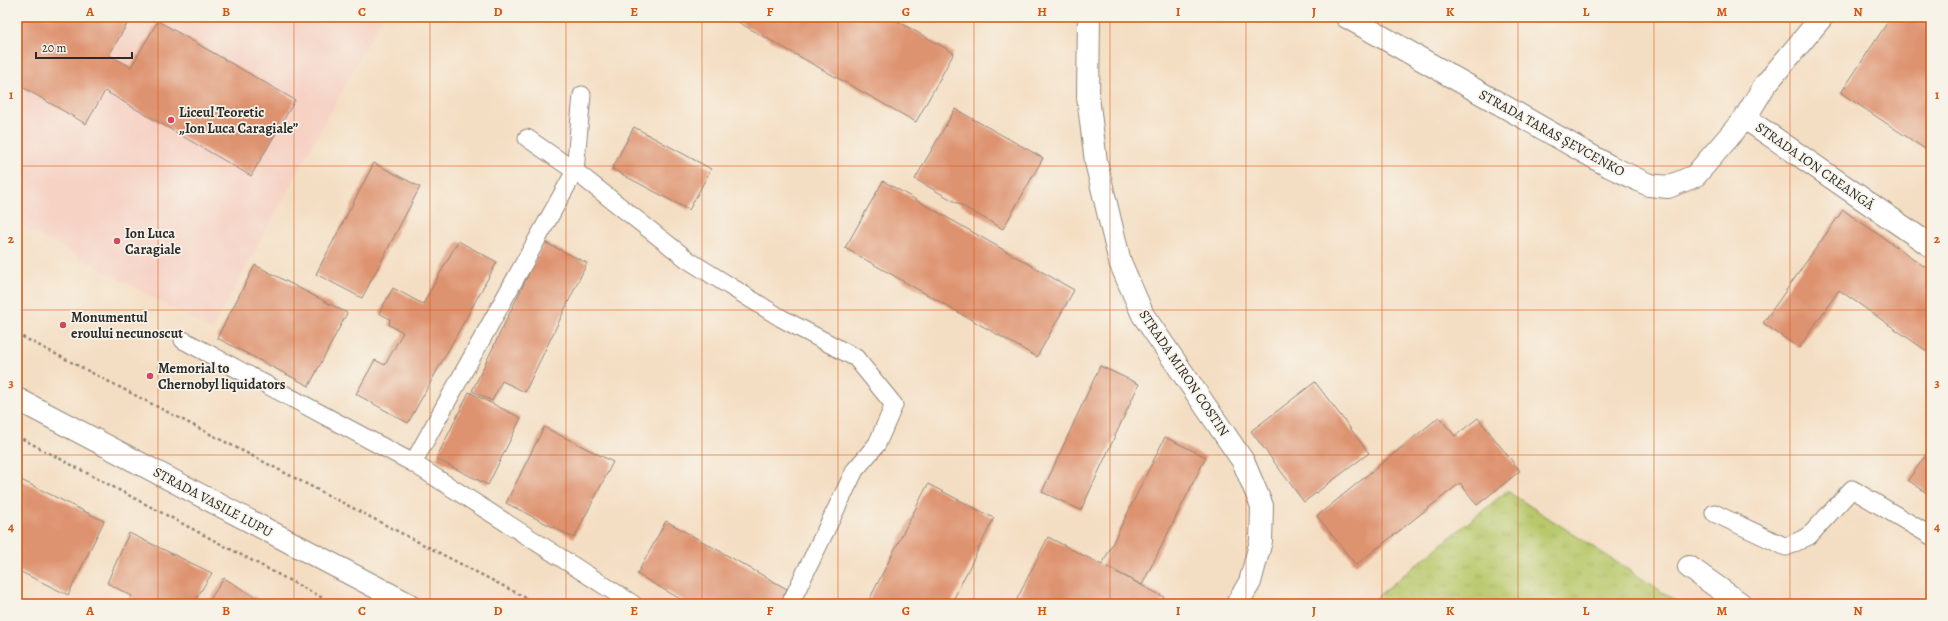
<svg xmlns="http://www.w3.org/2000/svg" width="1948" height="621" font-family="Alegreya,serif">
	<defs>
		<pattern id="grass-tufts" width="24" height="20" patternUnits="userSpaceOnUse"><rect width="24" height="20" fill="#b8c86a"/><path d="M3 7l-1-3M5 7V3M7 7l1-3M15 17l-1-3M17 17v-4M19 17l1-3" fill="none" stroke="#9eac5c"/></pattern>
	</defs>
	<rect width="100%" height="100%" fill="#f7f3e8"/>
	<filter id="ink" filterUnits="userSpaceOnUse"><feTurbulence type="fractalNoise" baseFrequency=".025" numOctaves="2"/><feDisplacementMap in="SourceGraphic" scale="8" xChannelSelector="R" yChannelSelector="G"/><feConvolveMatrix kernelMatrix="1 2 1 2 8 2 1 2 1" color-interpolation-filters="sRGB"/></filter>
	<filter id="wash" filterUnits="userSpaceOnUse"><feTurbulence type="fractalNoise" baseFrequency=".012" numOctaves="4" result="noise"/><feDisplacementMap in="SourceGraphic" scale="16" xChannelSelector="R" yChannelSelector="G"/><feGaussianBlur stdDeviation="0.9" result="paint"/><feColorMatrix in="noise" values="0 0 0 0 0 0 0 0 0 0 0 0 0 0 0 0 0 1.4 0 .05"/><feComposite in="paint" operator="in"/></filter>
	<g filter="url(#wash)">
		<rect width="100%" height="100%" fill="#f4dec3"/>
		<path fill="#f6d2c5" d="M 17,17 L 382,17 L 212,330 L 17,223 Z"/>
		<path fill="url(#grass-tufts)" stroke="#727a4a" d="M 1507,491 L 1681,604 L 1368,604 Z"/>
		<g id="blocks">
			<path fill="#de9370" d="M 17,17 L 116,17 L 127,24 L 109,55 L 131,67 L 158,21 L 295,100 L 251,176 L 105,91 L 86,124 L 17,84 Z
				M 729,17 L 890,17 L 954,53 L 916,122 Z
				M 1891,17 L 1931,17 L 1931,153 L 1841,93 Z
				M 955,109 L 1043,158 L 1003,229 L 915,179 Z
				M 634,127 L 711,169 L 689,210 L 612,169 Z
				M 374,163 L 420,187 L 362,298 L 316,274 Z
				M 883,181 L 1074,290 L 1037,357 L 845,248 Z
				M 1843,210 L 1931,271 L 1931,354 L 1839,290 L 1799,348 L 1763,323 Z
				M 458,241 L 497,262 L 408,423 L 356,394 L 375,360 L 385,365 L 403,332 L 389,325 L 390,319 L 379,313 L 393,288 L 423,304 Z
				M 544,242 L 587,263 L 525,392 L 502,381 L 492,401 L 472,391 Z
				M 255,265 L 347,313 L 309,386 L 217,338 Z
				M 1100,366 L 1139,384 L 1081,510 L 1042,492 Z
				M 1315,382 L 1369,453 L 1304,502 L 1251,431 Z
				M 469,392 L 521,418 L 488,485 L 436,459 Z
				M 1439,417 L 1455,436 L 1478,418 L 1520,471 L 1477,505 L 1460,483 L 1356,565 L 1317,516 Z
				M 544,427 L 613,462 L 574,538 L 506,503 Z
				M 1165,437 L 1206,457 L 1142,585 L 1107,567 L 1164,597 L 1160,604 L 1083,604 L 1080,602 L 1079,604 L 1026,604 L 1017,599 L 1048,537 L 1102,565 Z
				M 1931,448 L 1931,496 L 1908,480 Z
				M 17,478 L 104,521 L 68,595 L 17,570 Z
				M 928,484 L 994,518 L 951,604 L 867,604 Z
				M 666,521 L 787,589 L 779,604 L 689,604 L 637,574 Z
				M 129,533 L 212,573 L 193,604 L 127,604 L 132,596 L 107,583 Z
				M 224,578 L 260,600 L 258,604 L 207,604 Z"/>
		</g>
	</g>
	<g filter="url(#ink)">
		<use href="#blocks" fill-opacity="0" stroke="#908477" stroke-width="1"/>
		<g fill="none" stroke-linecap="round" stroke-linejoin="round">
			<g stroke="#908477" stroke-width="19">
				<path id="service" d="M 527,138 L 575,171 L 688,260 L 781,318 L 856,358 L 894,405 L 877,444 L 855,470 L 790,604
					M 183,340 L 413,463 L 633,604
					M 413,463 L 575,171 L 582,95
					M 1714,513 L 1786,547 L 1809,536 L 1852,489 L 1931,536"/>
			</g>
			<g stroke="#908477" stroke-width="24">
				<path id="minor" d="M 1347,17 L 1609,166 L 1649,185 L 1668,187 L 1695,176 L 1745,118
					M 1822,17 L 1765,85 L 1745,118 L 1931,246
					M 1689,567 L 1741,604"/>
			</g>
			<g stroke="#908477" stroke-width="24">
				<path id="tertiary" d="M 1089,17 L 1088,97 L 1096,162 L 1120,262 L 1143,315 L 1243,461 L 1262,506 L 1261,541 L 1250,582 L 1237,604"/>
			</g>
			<g stroke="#908477" stroke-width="24">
				<path id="secondary" d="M 17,399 L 408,604"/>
			</g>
			<path stroke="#908477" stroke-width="2.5" stroke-dasharray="3 3" stroke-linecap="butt" d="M 17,334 L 538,604
				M 17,436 L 334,604"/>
			<use href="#service" stroke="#fff" stroke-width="17"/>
			<use href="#minor" stroke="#fff" stroke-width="22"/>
			<use href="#tertiary" stroke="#fff" stroke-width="22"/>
			<use href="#secondary" stroke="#fff" stroke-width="22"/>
		</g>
	</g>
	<path fill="none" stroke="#d5540f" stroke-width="1" stroke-opacity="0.55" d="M 158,17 L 158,604M 294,17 L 294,604M 430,17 L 430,604M 566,17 L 566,604M 702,17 L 702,604M 838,17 L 838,604M 974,17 L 974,604M 1110,17 L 1110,604M 1246,17 L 1246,604M 1382,17 L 1382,604M 1518,17 L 1518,604M 1654,17 L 1654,604M 1790,17 L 1790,604M 17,166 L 1931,166M 17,310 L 1931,310M 17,455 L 1931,455"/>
	<g fill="#d1495b" stroke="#f7f3e8" stroke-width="1.5">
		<circle cx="171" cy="120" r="4"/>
		<circle cx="117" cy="241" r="4"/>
		<circle cx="63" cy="325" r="4"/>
		<circle cx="150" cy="376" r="4"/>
	</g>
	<g text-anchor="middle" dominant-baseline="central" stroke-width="3.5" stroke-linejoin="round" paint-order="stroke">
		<g font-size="14" font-weight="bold" fill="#2b2b2b" stroke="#f7f3e8" text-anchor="start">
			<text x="179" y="112">Liceul Teoretic<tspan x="179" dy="16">„Ion Luca Caragiale”</tspan></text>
			<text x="125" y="233">Ion Luca<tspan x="125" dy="16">Caragiale</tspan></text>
			<text x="71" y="317">Monumentul<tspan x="71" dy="16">eroului necunoscut</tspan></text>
			<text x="158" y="368">Memorial to<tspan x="158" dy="16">Chernobyl liquidators</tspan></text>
		</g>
		<g font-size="14" fill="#2b2b2b" stroke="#f7f3e8">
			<text transform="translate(1552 133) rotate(29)">STRADA TARAS ȘEVCENKO</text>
			<text transform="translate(1815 166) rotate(35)">STRADA ION CREANGĂ</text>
			<text transform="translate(1184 373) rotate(56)">STRADA MIRON COSTIN</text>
			<text transform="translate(213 502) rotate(28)">STRADA VASILE LUPU</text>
		</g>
	</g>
	<rect width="1948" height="621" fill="none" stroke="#f7f3e8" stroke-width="44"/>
	<path d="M36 52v6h96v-6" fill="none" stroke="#2b2b2b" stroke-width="2"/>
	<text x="42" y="52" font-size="12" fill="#2b2b2b" stroke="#f7f3e8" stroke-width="3" paint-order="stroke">20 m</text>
	<rect x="22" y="22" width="1904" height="577" fill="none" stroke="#d5540f" stroke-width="1.5"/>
	<g font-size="13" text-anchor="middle" font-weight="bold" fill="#d5540f">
		<text x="90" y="16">A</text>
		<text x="226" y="16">B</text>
		<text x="362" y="16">C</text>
		<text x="498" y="16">D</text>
		<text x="634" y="16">E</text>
		<text x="770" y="16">F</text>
		<text x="906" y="16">G</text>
		<text x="1042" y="16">H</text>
		<text x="1178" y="16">I</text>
		<text x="1314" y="16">J</text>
		<text x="1450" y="16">K</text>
		<text x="1586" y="16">L</text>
		<text x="1722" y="16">M</text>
		<text x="1858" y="16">N</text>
		<text x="11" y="99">1</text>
		<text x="1937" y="99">1</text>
		<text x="11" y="243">2</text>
		<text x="1937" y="243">2</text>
		<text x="11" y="387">3</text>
		<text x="1937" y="387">3</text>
		<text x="11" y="531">4</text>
		<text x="1937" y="531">4</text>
		<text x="90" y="615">A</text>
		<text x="226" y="615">B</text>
		<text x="362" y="615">C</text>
		<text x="498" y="615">D</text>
		<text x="634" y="615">E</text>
		<text x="770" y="615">F</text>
		<text x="906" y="615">G</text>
		<text x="1042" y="615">H</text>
		<text x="1178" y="615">I</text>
		<text x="1314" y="615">J</text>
		<text x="1450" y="615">K</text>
		<text x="1586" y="615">L</text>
		<text x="1722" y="615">M</text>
		<text x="1858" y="615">N</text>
	</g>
</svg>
